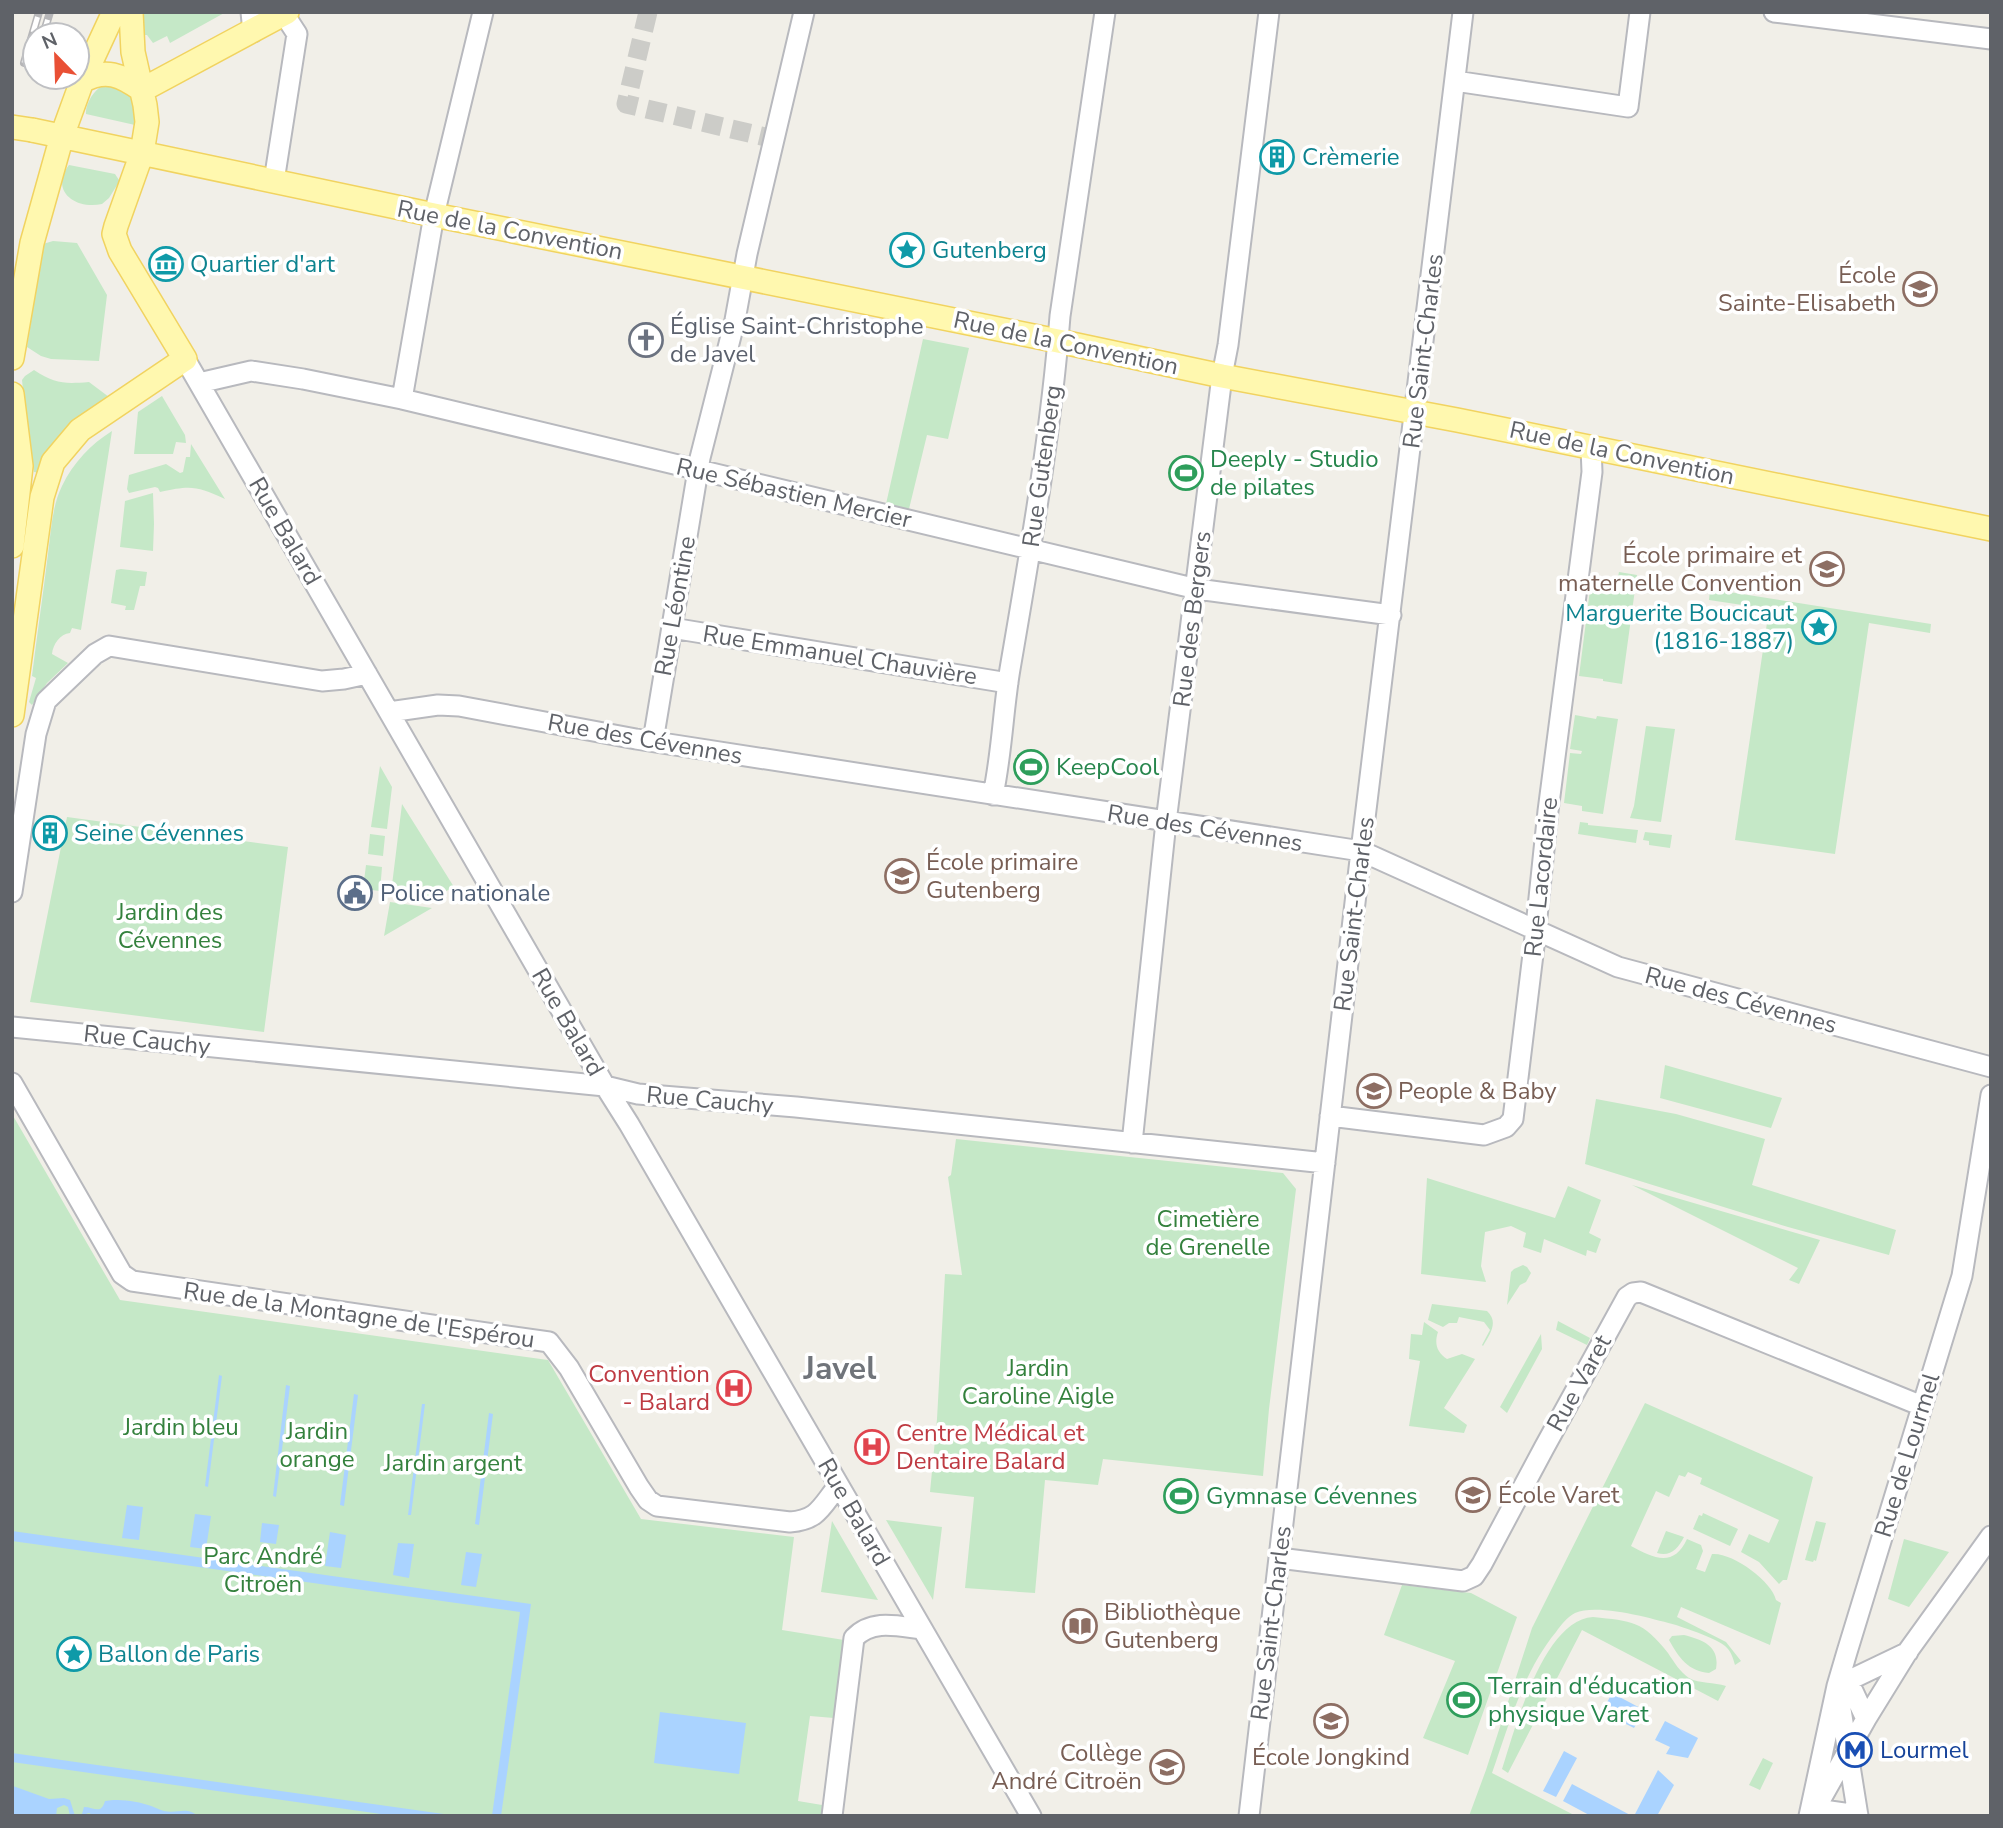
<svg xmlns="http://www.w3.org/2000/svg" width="2003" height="1828" font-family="'Nunito Sans',sans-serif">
	<rect width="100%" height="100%" fill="#f1efe8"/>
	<path fill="#c5e8c7" d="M 143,12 L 226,12 L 170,43 L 167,36 L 153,43 L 147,35 L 142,35 Z
		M 103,85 L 125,86 L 137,105 L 135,125 L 86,114 C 85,104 94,90 103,85 Z
		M 69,165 L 115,174 L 119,180 L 119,182 L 109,198 L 102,204 C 76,210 49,191 69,165 Z
		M 53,241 L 77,243 L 107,295 L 99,361 L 51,359 L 41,356 L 27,347 L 43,244 Z
		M 923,339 L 969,348 L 948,439 L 927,435 L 909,509 L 886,504 Z
		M 34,370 C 55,384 65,384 89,382 L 109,397 L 78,418 L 50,448 L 39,473 L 34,472 L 28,439 L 22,380 L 25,376 Z
		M 162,396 L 185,435 L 186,443 L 176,442 L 173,454 L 134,454 L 138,412 Z
		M 112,431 L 81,630 L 72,628 L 70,633 C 60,634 53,644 52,654 L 68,663 L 47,683 L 32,705 L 29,702 L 36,678 L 32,676 C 37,635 43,595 48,554 C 51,532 52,506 62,486 C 73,463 91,444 112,431 Z
		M 191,444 L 225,499 C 197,486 191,485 160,492 L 158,488 L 155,487 L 129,493 L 127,489 L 129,475 L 166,464 L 180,473 L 183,472 L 186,457 L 190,457 Z
		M 153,493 L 154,524 L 153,551 L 120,547 L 125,501 Z
		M 121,569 L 147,572 L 145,586 L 140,586 L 134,610 L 125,610 L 126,606 L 111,603 L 116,570 Z
		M 1619,572 L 1637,575 L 1622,684 L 1603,681 L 1603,679 L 1579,676 L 1591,582 L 1616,586 Z
		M 1710,589 L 1931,624 L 1930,633 L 1869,623 L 1835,854 L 1735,840 L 1769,609 L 1709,600 Z
		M 1575,715 L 1596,719 L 1597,716 L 1618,719 L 1603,814 L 1582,811 L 1582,806 L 1564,803 L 1570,753 L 1581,754 L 1582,751 L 1570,749 Z
		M 1646,726 L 1675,729 L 1661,822 L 1630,818 L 1634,806 Z
		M 380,766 L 392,787 L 387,829 L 371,827 Z
		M 402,804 L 454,887 L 431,899 L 391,893 Z
		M 67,817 L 288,847 L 264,1032 L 30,1002 Z
		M 1580,822 L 1588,823 L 1588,825 L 1638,830 L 1636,843 L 1578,834 Z
		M 1645,832 L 1672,835 L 1670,848 L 1649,845 L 1649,841 L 1643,840 Z
		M 370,834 L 385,836 L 383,856 L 368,854 Z
		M 366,865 L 382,867 L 380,891 L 363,889 Z
		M 390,902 L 432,908 L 384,936 Z
		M 1665,1065 L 1782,1098 L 1771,1128 L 1660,1098 Z
		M 1596,1099 L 1676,1114 L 1765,1139 L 1752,1185 L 1896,1230 L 1889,1255 L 1788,1227 L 1585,1164 Z
		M 12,1114 L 120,1300 L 548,1360 L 641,1519 L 794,1537 L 782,1630 L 844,1640 L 834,1718 L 810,1716 L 798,1801 L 822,1805 L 821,1816 L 12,1816 Z
		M 956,1139 L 1283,1173 L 1296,1189 L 1269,1409 L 1263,1476 L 1103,1459 L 1098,1485 L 1045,1480 L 1035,1593 L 965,1588 L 974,1497 L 930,1492 L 937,1419 L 945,1274 L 962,1275 L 948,1177 L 951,1175 Z
		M 1427,1178 L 1555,1218 L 1568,1186 L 1601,1200 L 1589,1233 L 1601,1239 L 1596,1253 L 1587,1250 L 1586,1256 L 1544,1239 L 1541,1253 L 1523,1247 L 1526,1233 L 1511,1226 L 1485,1232 L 1481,1266 L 1486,1282 L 1421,1274 Z
		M 1632,1185 L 1820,1240 L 1799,1284 L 1789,1280 L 1798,1268 Z
		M 1523,1265 L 1527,1267 L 1531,1273 L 1526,1282 L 1520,1285 L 1507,1305 L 1511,1272 L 1514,1269 Z
		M 1432,1304 L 1487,1311 C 1499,1322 1490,1334 1483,1346 L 1482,1345 L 1490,1330 L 1484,1322 L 1459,1317 L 1457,1323 L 1449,1323 L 1443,1327 L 1428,1320 Z
		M 1558,1321 L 1590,1338 L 1587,1345 L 1556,1330 Z
		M 1424,1322 L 1438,1332 C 1434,1344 1437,1352 1447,1359 L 1462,1354 L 1475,1359 L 1444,1408 L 1467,1425 L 1464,1433 L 1409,1426 L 1420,1361 L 1409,1359 L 1411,1334 L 1422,1335 Z
		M 1541,1334 L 1542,1349 L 1507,1413 L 1500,1407 Z
		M 1645,1403 L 1813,1477 L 1787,1580 L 1783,1580 L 1779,1584 L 1759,1562 L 1741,1552 L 1749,1534 L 1769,1543 L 1779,1520 L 1700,1484 L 1702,1478 L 1688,1472 L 1685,1477 L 1679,1475 L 1669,1497 L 1656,1491 L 1631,1546 C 1653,1558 1674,1568 1687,1539 L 1701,1545 L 1703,1551 L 1696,1569 L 1705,1572 L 1712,1554 C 1732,1552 1772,1581 1776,1600 L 1781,1603 L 1770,1645 L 1681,1607 L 1677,1617 L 1726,1642 L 1741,1661 L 1735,1665 C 1733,1658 1731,1651 1725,1646 C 1716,1638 1687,1629 1676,1625 C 1653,1619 1598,1603 1575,1613 C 1567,1617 1561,1625 1556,1632 C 1523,1672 1509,1725 1492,1773 L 1576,1816 L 1469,1816 L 1486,1770 L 1532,1628 Z
		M 1703,1513 L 1738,1529 L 1730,1546 L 1693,1529 L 1699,1515 L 1702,1516 Z
		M 886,1520 L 942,1527 L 933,1600 Z
		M 832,1521 L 878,1600 L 821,1592 Z
		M 1816,1521 L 1826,1523 L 1816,1561 L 1814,1560 L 1813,1562 L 1805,1560 Z
		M 1666,1531 L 1684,1537 C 1678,1549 1670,1557 1657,1553 Z
		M 1904,1539 L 1949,1552 L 1909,1607 L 1888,1599 Z
		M 1402,1585 L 1471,1593 L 1517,1617 L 1468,1755 L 1423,1738 L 1455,1661 L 1384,1635 Z
		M 1593,1617 C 1632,1621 1643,1621 1668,1653 C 1674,1662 1680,1672 1689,1678 C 1700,1684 1714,1682 1726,1686 L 1718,1701 L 1582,1630 L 1508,1773 L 1502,1769 C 1515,1729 1543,1620 1593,1617 Z
		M 1684,1635 C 1703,1640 1720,1646 1716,1669 L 1709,1673 C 1688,1671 1679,1658 1669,1640 L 1672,1636 Z
		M 1763,1758 L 1773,1763 L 1760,1790 L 1749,1785 Z"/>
	<path fill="#aad3ff" d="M 219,1375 L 222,1376 L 208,1487 L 205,1486 Z
		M 286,1385 L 290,1386 L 276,1497 L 273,1496 Z
		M 354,1394 L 358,1395 L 344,1506 L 340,1505 Z
		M 422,1404 L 425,1404 L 411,1515 L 408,1515 Z
		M 489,1413 L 493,1414 L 479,1525 L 475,1524 Z
		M 127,1505 L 143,1507 L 139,1540 L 122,1538 Z
		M 195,1514 L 211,1516 L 206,1549 L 190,1547 Z
		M 262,1523 L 279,1525 L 276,1544 L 260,1542 Z
		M 12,1531 L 531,1604 L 501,1816 L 492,1816 L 520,1612 L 12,1541 Z
		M 330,1532 L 346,1535 L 341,1568 L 325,1566 Z
		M 398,1543 L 414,1544 L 409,1578 L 393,1575 Z
		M 466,1552 L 482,1554 L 476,1587 L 461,1585 Z
		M 1612,1693 L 1644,1710 L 1634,1728 L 1602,1712 Z
		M 660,1712 L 746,1723 L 739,1774 L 654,1763 Z
		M 1665,1721 L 1698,1738 L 1688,1758 L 1666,1754 L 1670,1747 L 1655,1740 Z
		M 1564,1751 L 1577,1758 L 1556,1797 L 1543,1791 Z
		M 12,1753 L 458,1816 L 395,1816 L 12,1762 Z
		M 1658,1770 L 1674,1785 L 1657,1816 L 1634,1816 Z
		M 12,1777 L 14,1778 L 13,1786 L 49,1799 L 64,1798 L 70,1800 L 75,1816 L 70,1816 L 68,1807 L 64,1805 L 57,1808 L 56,1816 L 12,1814 Z
		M 1572,1784 L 1632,1816 L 1591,1816 L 1563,1801 Z
		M 113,1800 C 125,1800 136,1801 148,1805 C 153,1806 159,1810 164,1811 C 178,1814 186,1806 198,1816 L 95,1816 L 89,1813 L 79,1816 L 82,1814 L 84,1807 C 94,1807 101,1815 105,1801 Z"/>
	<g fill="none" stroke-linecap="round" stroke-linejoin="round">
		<path stroke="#ccccc8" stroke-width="19" stroke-dasharray="19 10" stroke-linecap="butt" d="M 648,12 L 626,104 L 774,139"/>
		<g stroke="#b8b9be" stroke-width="23">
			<path id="minor" d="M 251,12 L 253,32
				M 1774,12 L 1991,39
				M 1455,81 L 1628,107 L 1640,12
				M 274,181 L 297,34 L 284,14 L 278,12
				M 185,359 L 605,1086 L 629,1124 L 1031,1816
				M 199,383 L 251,371 L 303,379 L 402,399 L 1197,589 L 1391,615
				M 402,399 L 434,215 L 483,12
				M 672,628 L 1008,683
				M 389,712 L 438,705 L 459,706 L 636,739 L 1361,851 L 1618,967 L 1991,1067
				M 653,741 L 700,458 L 735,320 L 747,254 L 804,12
				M 993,795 C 1002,753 1003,710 1010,669 C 1030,552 1051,434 1060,316 L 1105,12
				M 12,892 L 36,734 L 46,701 L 95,654 L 109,646 L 322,681 L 344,679 L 367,674
				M 12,1027 L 605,1086 L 638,1094 L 796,1107 L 1325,1163
				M 12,1083 L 122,1274 L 132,1281 L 549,1342 L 569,1368 L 639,1487 L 648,1500 L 657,1506 L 790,1522 C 818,1520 821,1507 838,1486
				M 1330,1116 L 1484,1135 L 1506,1127 L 1513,1119 L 1534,946 L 1548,811 L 1592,472 L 1591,447
				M 1132,1143 L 1166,822 L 1222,376 L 1228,345 L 1269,12
				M 1279,1558 L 1463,1581 L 1474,1576 L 1482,1564 L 1544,1448 L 1627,1297 L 1633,1293 L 1641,1292 L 1922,1406
				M 1837,1686 L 1908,1652
				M 1837,1686 L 1853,1691 L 1866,1719
				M 1839,1697 L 1858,1816
				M 1817,1806 L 1866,1719 L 1908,1651 L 1991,1536
				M 1816,1809 L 1858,1815
				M 832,1816 L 854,1638 C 872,1619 897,1626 921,1629
				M 1249,1816 L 1361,851 L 1463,12
				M 1809,1816 L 1837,1686 L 1847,1652 L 1962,1276 L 1991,1095"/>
		</g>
		<g stroke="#f1d360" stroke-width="26">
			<path id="major" d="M 82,81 C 106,68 121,75 142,90
				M 142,90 L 287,12
				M 32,130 L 434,215 L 1058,341 L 1222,376 L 1457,420 L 1991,529
				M 12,358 L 32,243 L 62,136 L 82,81 L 114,12
				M 12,394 L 21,466 L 12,546
				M 12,715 L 42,497 L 53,462 L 80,430 L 185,359 L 120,251 L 114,234 L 116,226 L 142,153 L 147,122 L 145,105 L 133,52 L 131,12"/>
		</g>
		<use href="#minor" stroke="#fff" stroke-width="19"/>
		<use href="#major" stroke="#fff8af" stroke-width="23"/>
		<g stroke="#b6b6b8" stroke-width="8">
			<path id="rail" d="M 43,35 L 50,12
				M 24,63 L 39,12"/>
		</g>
		<use href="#rail" stroke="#fff" stroke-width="5" stroke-dasharray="16" stroke-linecap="butt"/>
		<g stroke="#f1d360" stroke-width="26" stroke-linecap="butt">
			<path id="major-bridge" d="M 12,127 L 32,130"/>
		</g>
		<use href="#major-bridge" stroke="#fff8af" stroke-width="23"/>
	</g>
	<defs>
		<g id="building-ring" transform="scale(1.75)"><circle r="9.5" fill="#fff" stroke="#0f9aa8" stroke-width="1.5"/><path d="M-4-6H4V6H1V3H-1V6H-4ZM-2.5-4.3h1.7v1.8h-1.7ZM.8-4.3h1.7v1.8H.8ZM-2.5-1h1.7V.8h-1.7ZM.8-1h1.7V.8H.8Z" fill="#0f9aa8"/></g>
		<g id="sight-ring" transform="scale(1.75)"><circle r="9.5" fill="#fff" stroke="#0f9aa8" stroke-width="1.5"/><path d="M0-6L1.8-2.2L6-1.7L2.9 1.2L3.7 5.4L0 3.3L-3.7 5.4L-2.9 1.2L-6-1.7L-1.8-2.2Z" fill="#0f9aa8"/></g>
		<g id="museum-ring" transform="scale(1.75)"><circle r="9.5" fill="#fff" stroke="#0f9aa8" stroke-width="1.5"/><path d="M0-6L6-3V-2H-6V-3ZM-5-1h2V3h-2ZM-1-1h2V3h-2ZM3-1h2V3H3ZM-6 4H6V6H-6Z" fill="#0f9aa8"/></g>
		<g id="school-ring" transform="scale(1.75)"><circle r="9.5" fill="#fff" stroke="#8d6e63" stroke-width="1.5"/><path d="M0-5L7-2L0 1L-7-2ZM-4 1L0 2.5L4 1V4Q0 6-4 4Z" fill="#8d6e63"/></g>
		<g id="church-ring" transform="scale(1.75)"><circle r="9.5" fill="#fff" stroke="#6b7280" stroke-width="1.5"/><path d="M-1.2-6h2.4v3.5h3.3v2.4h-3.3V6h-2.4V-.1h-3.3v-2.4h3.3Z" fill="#6b7280"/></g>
		<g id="stadium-ring" transform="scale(1.75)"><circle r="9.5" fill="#fff" stroke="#2e9e5b" stroke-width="1.5"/><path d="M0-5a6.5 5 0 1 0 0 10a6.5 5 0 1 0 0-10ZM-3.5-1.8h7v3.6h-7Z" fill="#2e9e5b"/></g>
		<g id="civic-ring" transform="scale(1.75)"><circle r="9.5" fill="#fff" stroke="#5c6f8a" stroke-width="1.5"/><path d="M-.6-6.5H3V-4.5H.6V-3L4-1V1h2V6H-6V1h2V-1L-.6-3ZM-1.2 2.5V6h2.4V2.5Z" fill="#5c6f8a"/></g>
		<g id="hospital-ring" transform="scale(1.75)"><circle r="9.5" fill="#fff" stroke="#e0444e" stroke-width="1.5"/><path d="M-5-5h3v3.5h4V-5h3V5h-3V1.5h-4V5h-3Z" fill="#e0444e"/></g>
		<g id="library-ring" transform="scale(1.75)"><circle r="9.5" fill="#fff" stroke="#8d6e63" stroke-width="1.5"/><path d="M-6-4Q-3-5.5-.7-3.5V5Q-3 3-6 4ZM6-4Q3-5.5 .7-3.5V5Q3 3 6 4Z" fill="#8d6e63"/></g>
		<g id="metro-ring" transform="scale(1.75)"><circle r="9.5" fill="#fff" stroke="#1a4fb4" stroke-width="1.5"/><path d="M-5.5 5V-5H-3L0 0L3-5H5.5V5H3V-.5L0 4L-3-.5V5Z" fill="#1a4fb4"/></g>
	</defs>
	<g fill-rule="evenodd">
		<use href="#building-ring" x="1277" y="157"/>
		<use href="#sight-ring" x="907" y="250"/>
		<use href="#museum-ring" x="166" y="264"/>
		<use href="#school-ring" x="1920" y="289"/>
		<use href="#church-ring" x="646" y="340"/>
		<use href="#stadium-ring" x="1186" y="473"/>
		<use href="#school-ring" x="1827" y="569"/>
		<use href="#sight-ring" x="1819" y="627"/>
		<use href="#stadium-ring" x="1031" y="767"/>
		<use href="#building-ring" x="50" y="833"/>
		<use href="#school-ring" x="902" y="876"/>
		<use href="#civic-ring" x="355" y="893"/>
		<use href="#school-ring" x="1374" y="1091"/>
		<use href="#hospital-ring" x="734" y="1388"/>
		<use href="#hospital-ring" x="872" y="1447"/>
		<use href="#school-ring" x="1473" y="1495"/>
		<use href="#stadium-ring" x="1181" y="1496"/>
		<use href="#library-ring" x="1080" y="1626"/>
		<use href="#sight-ring" x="74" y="1654"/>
		<use href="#stadium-ring" x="1464" y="1700"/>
		<use href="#school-ring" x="1331" y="1721"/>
		<use href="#metro-ring" x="1855" y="1750"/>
		<use href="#school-ring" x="1167" y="1767"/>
	</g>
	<g text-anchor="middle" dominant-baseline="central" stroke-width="7" stroke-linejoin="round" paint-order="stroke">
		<g font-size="24" fill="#0d838f" stroke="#fff" text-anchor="start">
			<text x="1302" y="157">Crèmerie</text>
			<text x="932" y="250">Gutenberg</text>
			<text x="190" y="264">Quartier d'art</text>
			<text x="1794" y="613" text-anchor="end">Marguerite Boucicaut<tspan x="1794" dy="28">(1816-1887)</tspan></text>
			<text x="74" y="833">Seine Cévennes</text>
			<text x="98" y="1654">Ballon de Paris</text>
		</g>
		<g font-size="24" fill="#5f6268" stroke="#fff">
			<text transform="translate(510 230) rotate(11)">Rue de la Convention</text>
			<text transform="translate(1066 343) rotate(12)">Rue de la Convention</text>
			<text transform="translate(1423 351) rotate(-83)">Rue Saint-Charles</text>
			<text transform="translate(1622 453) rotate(12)">Rue de la Convention</text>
			<text transform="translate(1042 466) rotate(-82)">Rue Gutenberg</text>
			<text transform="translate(794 493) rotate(13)">Rue Sébastien Mercier</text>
			<text transform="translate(285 531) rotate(60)">Rue Balard</text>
			<text transform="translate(675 606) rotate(-80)">Rue Léontine</text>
			<text transform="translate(1192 619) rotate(-83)">Rue des Bergers</text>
			<text transform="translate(840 655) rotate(9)">Rue Emmanuel Chauvière</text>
			<text transform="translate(645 739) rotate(10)">Rue des Cévennes</text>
			<text transform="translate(1205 828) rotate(9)">Rue des Cévennes</text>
			<text transform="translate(1541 877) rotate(-84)">Rue Lacordaire</text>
			<text transform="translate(1354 914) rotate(-83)">Rue Saint-Charles</text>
			<text transform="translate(1741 1000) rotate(15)">Rue des Cévennes</text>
			<text transform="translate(568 1022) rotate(60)">Rue Balard</text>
			<text transform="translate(147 1040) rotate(6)">Rue Cauchy</text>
			<text transform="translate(710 1100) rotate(5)">Rue Cauchy</text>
			<text transform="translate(359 1315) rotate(8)">Rue de la Montagne de l'Espérou</text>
			<text transform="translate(1579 1383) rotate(-61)">Rue Varet</text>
			<text transform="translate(1907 1455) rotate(-73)">Rue de Lourmel</text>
			<text transform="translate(854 1512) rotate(60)">Rue Balard</text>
			<text transform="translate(1271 1623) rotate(-83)">Rue Saint-Charles</text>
		</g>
		<g font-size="24" fill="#785e54" stroke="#fff" text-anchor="start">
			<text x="1896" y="275" text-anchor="end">École<tspan x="1896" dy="28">Sainte-Elisabeth</tspan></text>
			<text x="1802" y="555" text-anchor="end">École primaire et<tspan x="1802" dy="28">maternelle Convention</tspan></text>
			<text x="926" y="862">École primaire<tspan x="926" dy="28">Gutenberg</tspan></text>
			<text x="1398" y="1091">People &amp; Baby</text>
			<text x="1498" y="1495">École Varet</text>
			<text x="1104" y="1612">Bibliothèque<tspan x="1104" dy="28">Gutenberg</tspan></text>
			<text x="1142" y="1753" text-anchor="end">Collège<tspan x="1142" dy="28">André Citroën</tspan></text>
			<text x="1331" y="1757" text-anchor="middle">École Jongkind</text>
		</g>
		<g font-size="24" fill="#5b616d" stroke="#fff" text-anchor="start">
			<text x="670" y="326">Église Saint-Christophe<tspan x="670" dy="28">de Javel</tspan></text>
		</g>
		<g font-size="24" fill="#27864d" stroke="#fff" text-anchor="start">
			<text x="1210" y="459">Deeply - Studio<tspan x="1210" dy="28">de pilates</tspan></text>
			<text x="1056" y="767">KeepCool</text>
			<text x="1206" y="1496">Gymnase Cévennes</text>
			<text x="1488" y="1686">Terrain d'éducation<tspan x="1488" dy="28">physique Varet</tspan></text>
		</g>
		<g font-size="24" fill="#4e5e75" stroke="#fff" text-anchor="start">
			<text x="380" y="893">Police nationale</text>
		</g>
		<g font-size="24" fill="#34813d" stroke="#fff">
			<text x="170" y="912">Jardin des<tspan x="170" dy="28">Cévennes</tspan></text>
			<text x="1208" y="1219">Cimetière<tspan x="1208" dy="28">de Grenelle</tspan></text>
			<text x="1038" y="1368">Jardin<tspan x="1038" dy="28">Caroline Aigle</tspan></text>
			<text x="181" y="1427">Jardin bleu</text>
			<text x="317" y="1431">Jardin<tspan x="317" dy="28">orange</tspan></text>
			<text x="453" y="1463">Jardin argent</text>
			<text x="263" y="1556">Parc André<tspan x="263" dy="28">Citroën</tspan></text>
		</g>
		<g font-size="24" fill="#be3a42" stroke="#fff" text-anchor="end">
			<text x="710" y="1374">Convention<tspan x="710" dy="28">- Balard</tspan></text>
			<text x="896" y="1433" text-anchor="start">Centre Médical et<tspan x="896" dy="28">Dentaire Balard</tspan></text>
		</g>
		<g font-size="24" fill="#164399" stroke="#fff" text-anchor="start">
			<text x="1880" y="1750">Lourmel</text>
		</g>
		<g font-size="32" font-weight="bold" fill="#70747a" stroke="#fff">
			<text x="840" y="1368">Javel</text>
		</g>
	</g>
	<rect width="2003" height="1828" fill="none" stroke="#5f6268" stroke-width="28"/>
	<g transform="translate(56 56) rotate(337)"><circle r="33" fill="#ffffff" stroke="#bfc0c3" stroke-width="2"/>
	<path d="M0-5L12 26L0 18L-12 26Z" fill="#e95035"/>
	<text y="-10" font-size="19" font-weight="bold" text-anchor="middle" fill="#5f6268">N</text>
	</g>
</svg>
